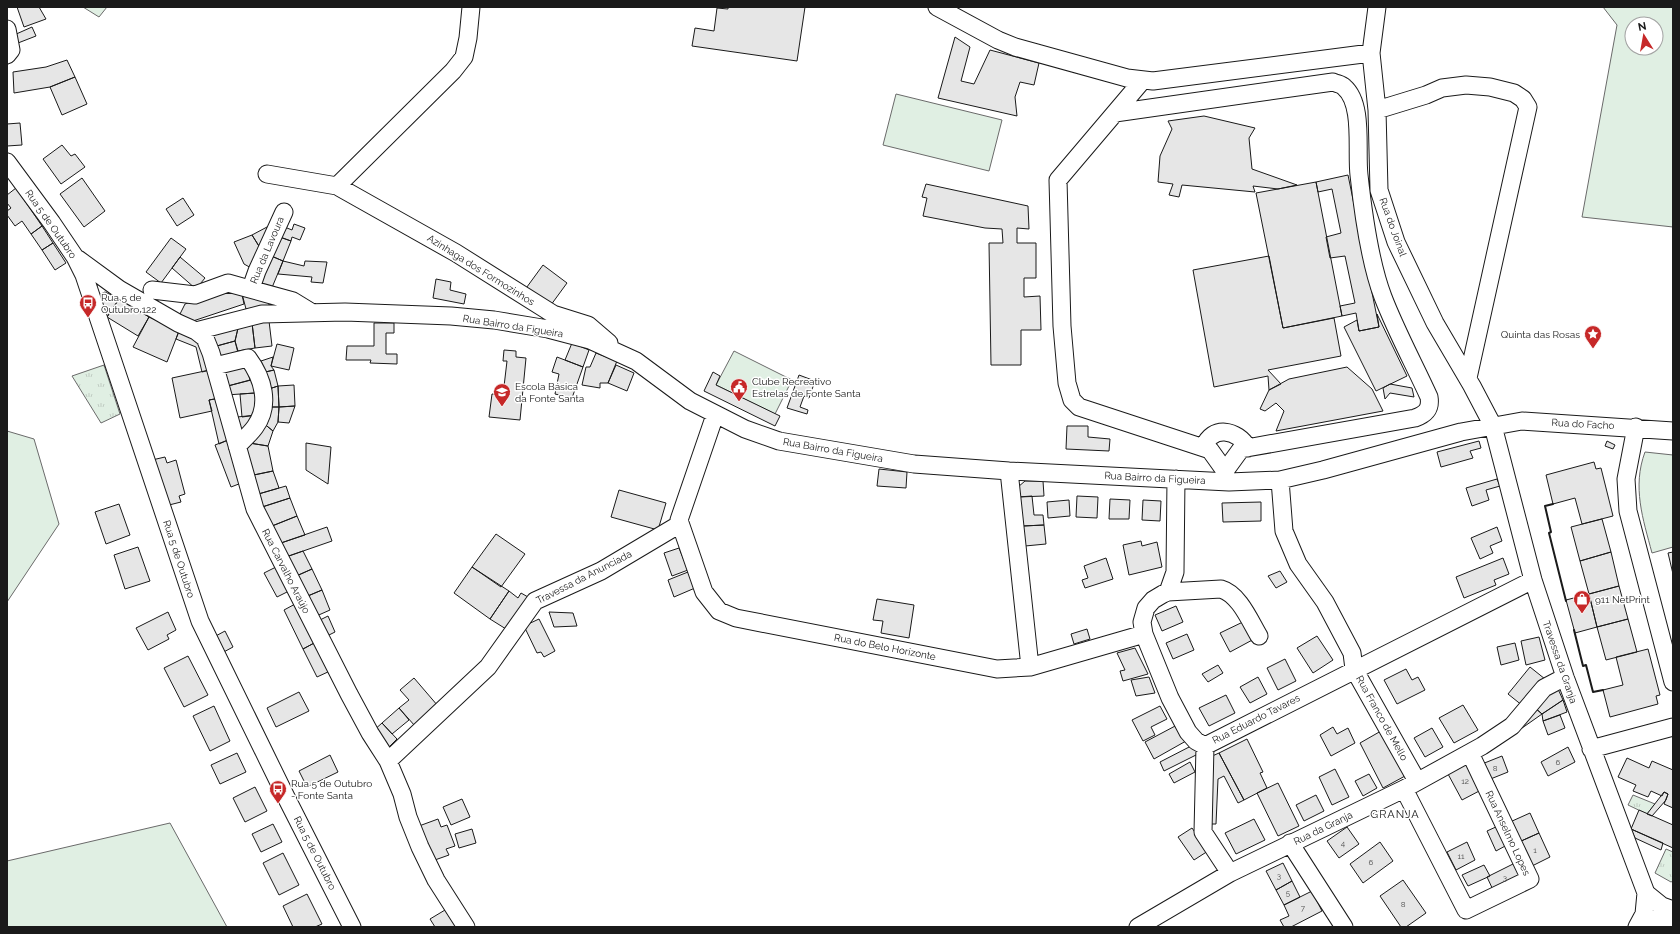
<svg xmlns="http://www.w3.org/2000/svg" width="1680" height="934" font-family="Raleway,sans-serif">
	<defs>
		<pattern id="park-tufts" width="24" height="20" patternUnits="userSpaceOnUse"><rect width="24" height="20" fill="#e0efe3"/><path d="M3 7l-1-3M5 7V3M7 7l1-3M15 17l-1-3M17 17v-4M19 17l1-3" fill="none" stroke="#c0ccc2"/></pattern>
	</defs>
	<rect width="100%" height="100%" fill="#fff"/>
	<path fill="#e0efe3" stroke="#6a6a6a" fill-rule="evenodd" d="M 83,7 L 107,7 L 99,17 Z
		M 1603,7 L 1673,7 L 1673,227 L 1582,217 L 1617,25 ZM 1632,24 L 1656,24 L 1656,48 L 1632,48 Z
		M 896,94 L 1002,120 L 989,171 L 883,145 Z
		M 734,351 L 792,380 L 775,414 L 716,385 Z
		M 7,431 L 34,439 L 59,524 L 7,602 Z
		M 1645,452 L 1673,455 L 1673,547 L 1652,553 C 1643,519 1632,487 1645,452 Z
		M 170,823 L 227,927 L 7,927 L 7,861 Z"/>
	<path fill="url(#park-tufts)" stroke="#6a6a6a" d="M 104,365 L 120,414 L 101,423 L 72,376 Z
		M 1633,795 L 1655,804 L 1647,814 L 1628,805 Z
		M 1666,849 L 1673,852 L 1673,881 L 1671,882 L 1655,873 Z"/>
	<path fill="#e6e6e6" stroke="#1a1a1a" d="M 17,7 L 39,7 L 46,19 L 24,27 Z
		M 728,7 L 805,7 L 797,61 L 692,46 L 695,28 L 714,31 L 717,8 L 728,9 Z
		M 32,27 L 36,36 L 18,43 L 14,35 Z
		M 955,37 L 970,47 L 961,81 L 974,84 L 990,50 L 1039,63 L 1034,85 L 1020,82 L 1015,97 L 1017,116 L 938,98 Z
		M 67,60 L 75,77 L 50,87 L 14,93 L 13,72 L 46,67 Z
		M 75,77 L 87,104 L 62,115 L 50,87 Z
		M 1204,116 L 1255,128 L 1249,138 L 1252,169 L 1297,185 L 1278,189 L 1253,186 L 1255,192 L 1182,185 L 1179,197 L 1169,195 L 1173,184 L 1158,182 L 1160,156 L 1172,129 L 1168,121 Z
		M 20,123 L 22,145 L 7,146 L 7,124 Z
		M 62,145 L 71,156 L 75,154 L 85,167 L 61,184 L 43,159 Z
		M 1348,175 L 1379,327 L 1359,331 L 1356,313 L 1342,316 L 1340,306 L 1355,303 L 1345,256 L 1330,258 L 1326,237 L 1341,233 L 1332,189 L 1318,192 L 1316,182 Z
		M 82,178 L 105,211 L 84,227 L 60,194 Z
		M 1316,182 L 1342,316 L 1283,328 L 1256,193 Z
		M 926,184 L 1028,206 L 1029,229 L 1017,228 L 1017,243 L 1036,243 L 1036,278 L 1024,278 L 1024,297 L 1040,296 L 1041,330 L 1021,330 L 1021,365 L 991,365 L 989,243 L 1003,243 L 1002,229 L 985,228 L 923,216 L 927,198 L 922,197 Z
		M 16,188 L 42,226 L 31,234 L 22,221 L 15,226 L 7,215 L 7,211 L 11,208 L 7,203 L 7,195 Z
		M 183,198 L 194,215 L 177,226 L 166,209 Z
		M 294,224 L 305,228 L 300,240 L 292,237 L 291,241 L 277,236 L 282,226 L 292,230 Z
		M 42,226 L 53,243 L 42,250 L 31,234 Z
		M 267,227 L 273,235 L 262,251 L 252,235 Z
		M 252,235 L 262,251 L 253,269 L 244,264 L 234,242 Z
		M 277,236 L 291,241 L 283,261 L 269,255 Z
		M 171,238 L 186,249 L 161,283 L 146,272 Z
		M 53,243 L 66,263 L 55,270 L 42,250 Z
		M 269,255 L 283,261 L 271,290 L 256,285 Z
		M 1269,256 L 1283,328 L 1334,318 L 1341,356 L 1268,370 L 1281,384 L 1269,390 L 1268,376 L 1214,387 L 1193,270 Z
		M 180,257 L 205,278 L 196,289 L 172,268 Z
		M 283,261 L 304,266 L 305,261 L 327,262 L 323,283 L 311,282 L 312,277 L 278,274 Z
		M 543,265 L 567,283 L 548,309 L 524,291 Z
		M 436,279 L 451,282 L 450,290 L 466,294 L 464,304 L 433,298 Z
		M 229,287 L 241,290 L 244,304 L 193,321 L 180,314 L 185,304 Z
		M 241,290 L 269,298 L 269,306 L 246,309 Z
		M 105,292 L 119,299 L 107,317 L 101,314 L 96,296 Z
		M 119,299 L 149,317 L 138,336 L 107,317 Z
		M 1377,314 L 1407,376 L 1376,391 L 1344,327 L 1357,320 L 1359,331 L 1379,327 Z
		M 149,317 L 179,331 L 167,362 L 133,347 Z
		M 269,321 L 272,346 L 255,348 L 252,323 Z
		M 252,323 L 255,348 L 238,351 L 235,341 L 239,324 Z
		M 374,323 L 394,323 L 394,333 L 386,333 L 386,354 L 397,354 L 397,364 L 370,363 L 371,360 L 346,360 L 347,346 L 374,346 Z
		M 239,324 L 235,341 L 213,347 L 207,336 Z
		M 179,331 L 207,346 L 214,369 L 202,372 L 196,347 L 176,339 Z
		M 235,341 L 239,357 L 217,363 L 213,347 Z
		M 572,343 L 589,350 L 583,367 L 565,360 Z
		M 277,344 L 294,348 L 289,370 L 271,366 Z
		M 504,350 L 516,351 L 516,357 L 526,358 L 520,420 L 489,417 L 492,394 L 503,395 L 507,361 L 503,361 Z
		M 596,353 L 617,361 L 608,383 L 600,383 L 600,388 L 582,385 L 586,367 L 590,367 Z
		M 273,357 L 271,366 L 274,370 L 261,373 L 259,368 L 261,361 Z
		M 557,357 L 583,367 L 572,398 L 555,394 L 559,374 L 552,372 Z
		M 245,361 L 250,380 L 224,387 L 219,368 Z
		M 616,365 L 634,373 L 627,391 L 608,383 Z
		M 1347,367 L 1372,389 L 1383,411 L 1276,431 L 1284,411 L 1276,403 L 1265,411 L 1260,409 L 1269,390 L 1289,379 Z
		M 214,369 L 220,398 L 209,400 L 212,411 L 180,418 L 172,378 Z
		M 274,370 L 278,386 L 266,390 L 261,373 Z
		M 713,372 L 720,376 L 716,385 L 780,416 L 775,426 L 704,391 Z
		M 799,375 L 815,381 L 809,398 L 804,396 L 800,407 L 808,410 L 807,414 L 787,408 Z
		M 255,379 L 255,393 L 226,395 L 224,387 Z
		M 1390,384 L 1412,388 L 1414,397 L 1390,393 L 1385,399 L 1383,388 Z
		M 294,385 L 295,406 L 279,407 L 278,386 Z
		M 278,386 L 279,407 L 267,407 L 266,390 Z
		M 255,393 L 257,415 L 242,417 L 240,394 Z
		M 220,398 L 228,440 L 219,444 L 209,400 Z
		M 295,406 L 289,423 L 278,422 L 279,407 Z
		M 267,407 L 279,407 L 278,422 L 273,431 L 262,422 Z
		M 257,415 L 244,432 L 238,432 L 237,417 Z
		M 262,422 L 273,431 L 268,446 L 243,442 Z
		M 1067,426 L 1088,426 L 1088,437 L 1110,439 L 1109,451 L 1066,449 Z
		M 228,440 L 244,482 L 231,487 L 215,445 Z
		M 1479,441 L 1481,448 L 1470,451 L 1473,458 L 1441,467 L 1437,452 Z
		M 1607,441 L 1615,445 L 1613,449 L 1605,446 Z
		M 243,442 L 268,446 L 273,471 L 249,476 Z
		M 306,443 L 331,447 L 328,484 L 306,470 Z
		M 165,457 L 167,463 L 176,460 L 185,494 L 179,496 L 181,502 L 165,506 L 152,460 Z
		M 1594,462 L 1596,469 L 1601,468 L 1613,516 L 1582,524 L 1575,498 L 1553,504 L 1546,475 Z
		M 879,469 L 907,472 L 906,488 L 877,486 Z
		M 273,471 L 279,488 L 255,495 L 249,476 Z
		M 1497,479 L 1500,486 L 1486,490 L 1489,500 L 1472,506 L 1466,488 Z
		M 1025,481 L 1043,481 L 1044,496 L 1018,497 L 1018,487 Z
		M 286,486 L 290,498 L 259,508 L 255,495 Z
		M 619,490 L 666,503 L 658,530 L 611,517 Z
		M 1032,496 L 1034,515 L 1043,515 L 1044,525 L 1023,526 L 1018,497 Z
		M 1077,496 L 1098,497 L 1097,518 L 1076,517 Z
		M 290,498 L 297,516 L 272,526 L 259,508 Z
		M 1110,499 L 1130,500 L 1129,519 L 1109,519 Z
		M 1069,500 L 1070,516 L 1048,518 L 1047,502 Z
		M 1143,500 L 1161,501 L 1160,521 L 1142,520 Z
		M 1261,502 L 1261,521 L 1223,522 L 1222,503 Z
		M 119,504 L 130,535 L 106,544 L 95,512 Z
		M 297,516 L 305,535 L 278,544 L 272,526 Z
		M 1602,519 L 1611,552 L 1580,561 L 1571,527 Z
		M 1044,525 L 1046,544 L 1025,546 L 1023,526 Z
		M 327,527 L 332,541 L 283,558 L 278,544 Z
		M 1497,527 L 1502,541 L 1490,546 L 1493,553 L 1480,559 L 1471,538 Z
		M 496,534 L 525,554 L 501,587 L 472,567 Z
		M 1141,541 L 1142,546 L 1157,542 L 1162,567 L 1129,575 L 1123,545 Z
		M 138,547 L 150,581 L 125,589 L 114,555 Z
		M 679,548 L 688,570 L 672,576 L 664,553 Z
		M 303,551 L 312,569 L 294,577 L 283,558 Z
		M 1611,552 L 1619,586 L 1589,594 L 1580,561 Z
		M 1673,552 L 1673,574 L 1668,553 Z
		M 1106,558 L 1113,579 L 1085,588 L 1082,580 L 1088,578 L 1084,566 Z
		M 1503,558 L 1509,574 L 1494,580 L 1496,585 L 1464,598 L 1456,577 Z
		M 276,567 L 289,591 L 277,597 L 264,573 Z
		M 472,567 L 509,591 L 490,619 L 454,593 Z
		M 312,569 L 322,590 L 303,598 L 294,577 Z
		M 1280,571 L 1287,582 L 1276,588 L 1268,576 Z
		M 688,572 L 695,588 L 674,597 L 668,580 Z
		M 1619,586 L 1628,619 L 1597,627 L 1589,594 Z
		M 322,590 L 330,610 L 312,618 L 303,598 Z
		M 509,591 L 518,598 L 521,593 L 528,597 L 506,629 L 490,619 Z
		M 1589,594 L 1597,627 L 1575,633 L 1566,600 Z
		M 877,599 L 914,605 L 909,638 L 881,633 L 883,621 L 873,620 Z
		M 297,603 L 316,642 L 303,649 L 284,610 Z
		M 1176,606 L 1183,622 L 1162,631 L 1155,615 Z
		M 168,612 L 176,630 L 167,635 L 169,639 L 148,650 L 136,628 Z
		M 549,612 L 573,613 L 577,626 L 554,627 Z
		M 328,616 L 335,632 L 323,638 L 316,622 Z
		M 539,619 L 555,651 L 544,657 L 541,652 L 537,653 L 524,626 Z
		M 1628,619 L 1637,652 L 1606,660 L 1597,627 Z
		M 1247,620 L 1256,638 L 1230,652 L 1220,633 Z
		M 1087,629 L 1090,639 L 1074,644 L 1071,634 Z
		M 225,631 L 233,647 L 220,654 L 212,638 Z
		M 1187,634 L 1194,650 L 1173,659 L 1166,643 Z
		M 1317,636 L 1333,660 L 1313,673 L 1297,648 Z
		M 1539,637 L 1545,660 L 1526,665 L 1521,641 Z
		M 316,642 L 330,671 L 317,677 L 303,649 Z
		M 1515,643 L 1519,660 L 1501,665 L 1497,647 Z
		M 1135,648 L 1148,674 L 1123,681 L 1120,671 L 1125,670 L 1117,653 Z
		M 1648,649 L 1660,695 L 1656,696 L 1658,704 L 1610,717 L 1603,690 L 1623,685 L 1616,657 Z
		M 188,656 L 208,695 L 184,707 L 164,668 Z
		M 1285,659 L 1296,681 L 1278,690 L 1267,668 Z
		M 1218,665 L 1223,673 L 1208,682 L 1202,674 Z
		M 1530,667 L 1545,679 L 1523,706 L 1508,694 Z
		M 1406,669 L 1412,680 L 1418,677 L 1425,690 L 1397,704 L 1384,680 Z
		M 1149,677 L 1155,693 L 1136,696 L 1131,680 Z
		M 1258,677 L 1267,694 L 1250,703 L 1240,687 Z
		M 414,678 L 438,706 L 415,726 L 399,708 L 409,700 L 400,690 Z
		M 1558,689 L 1563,700 L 1542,714 L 1534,707 L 1546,694 Z
		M 299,692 L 309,711 L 276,727 L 267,708 Z
		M 1226,695 L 1235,713 L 1209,726 L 1199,708 Z
		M 1563,700 L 1567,712 L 1543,721 L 1542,714 Z
		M 1463,705 L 1478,730 L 1454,743 L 1439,718 Z
		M 214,706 L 230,741 L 210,751 L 193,716 Z
		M 1160,706 L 1167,719 L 1151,727 L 1155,735 L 1143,741 L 1132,720 Z
		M 1534,707 L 1542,714 L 1515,733 Z
		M 399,708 L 409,720 L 392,734 L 382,723 Z
		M 1560,715 L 1565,728 L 1548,735 L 1543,721 Z
		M 382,723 L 397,739 L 388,748 L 373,731 Z
		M 1177,725 L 1186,741 L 1154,759 L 1145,742 Z
		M 1333,727 L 1337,734 L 1348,728 L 1355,743 L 1331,756 L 1320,735 Z
		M 1432,728 L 1443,747 L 1425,757 L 1414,738 Z
		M 1381,731 L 1405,776 L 1383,788 L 1360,743 Z
		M 1247,739 L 1263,772 L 1260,773 L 1267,788 L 1244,800 L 1219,753 Z
		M 1193,745 L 1198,754 L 1164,771 L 1160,762 Z
		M 1568,747 L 1575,762 L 1548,776 L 1541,762 Z
		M 237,753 L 246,772 L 220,784 L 211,765 Z
		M 1219,753 L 1244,800 L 1238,803 L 1224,776 L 1218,779 L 1216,824 L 1210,824 L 1210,757 Z
		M 330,755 L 338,772 L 307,787 L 299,771 Z
		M 1502,756 L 1508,772 L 1488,780 L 1482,764 Z
		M 1627,758 L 1649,768 L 1652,761 L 1673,770 L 1673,808 L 1664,804 L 1668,794 L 1664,792 L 1662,796 L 1651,791 L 1648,797 L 1633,791 L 1636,785 L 1618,777 Z
		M 1190,762 L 1195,772 L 1174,783 L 1169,774 Z
		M 1469,762 L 1483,789 L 1462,800 L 1448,774 Z
		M 1335,769 L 1349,797 L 1332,805 L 1319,777 Z
		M 1369,774 L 1377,788 L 1363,796 L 1355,781 Z
		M 1278,783 L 1299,826 L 1278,836 L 1257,793 Z
		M 255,787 L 267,811 L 245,822 L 233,798 Z
		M 1664,792 L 1668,794 L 1666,800 L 1652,816 L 1647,814 Z
		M 1316,795 L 1324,811 L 1304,821 L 1296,805 Z
		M 462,799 L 470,817 L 451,825 L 443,807 Z
		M 1639,810 L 1673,825 L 1673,848 L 1631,829 Z
		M 1530,813 L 1539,833 L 1519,842 L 1510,822 Z
		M 438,819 L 441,827 L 447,825 L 455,846 L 446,849 L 449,855 L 432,861 L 419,826 Z
		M 1254,819 L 1265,840 L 1236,854 L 1225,833 Z
		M 273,824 L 282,842 L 261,852 L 252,834 Z
		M 1498,826 L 1507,845 L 1496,851 L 1487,831 Z
		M 1347,827 L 1359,844 L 1339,858 L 1327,841 Z
		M 1192,828 L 1208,851 L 1194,860 L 1178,837 Z
		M 472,829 L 476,843 L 459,848 L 455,834 Z
		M 1631,829 L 1663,843 L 1661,850 L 1635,838 Z
		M 1539,833 L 1550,857 L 1530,867 L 1519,842 Z
		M 1380,842 L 1393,861 L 1363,883 L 1350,864 Z
		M 1467,842 L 1475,860 L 1456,870 L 1447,852 Z
		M 283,853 L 299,885 L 279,895 L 263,863 Z
		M 1283,863 L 1292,881 L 1276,890 L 1266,871 Z
		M 1515,863 L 1523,878 L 1494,892 L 1487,877 Z
		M 1484,865 L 1490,876 L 1468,886 L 1462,875 Z
		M 1403,880 L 1426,913 L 1406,927 L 1401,927 L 1380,896 Z
		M 1292,881 L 1300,897 L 1284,905 L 1276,890 Z
		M 1312,891 L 1322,911 L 1291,927 L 1284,927 L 1280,920 L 1289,916 L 1284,905 Z
		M 307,894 L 322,924 L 315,927 L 293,927 L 283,906 Z
		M 445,910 L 456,927 L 435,927 L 430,919 Z"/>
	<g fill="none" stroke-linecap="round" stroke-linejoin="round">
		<g stroke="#1a1a1a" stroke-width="19">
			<path id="minor" d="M 937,7 L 998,40 L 1015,47 L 1127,78 L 1153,81 L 1371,53
				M 1377,7 L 1371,53 L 1377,110 L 1379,190 L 1396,242 L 1435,323 L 1472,386 L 1493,426 L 1533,580 L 1565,677 L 1646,893
				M 7,29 L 11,50 L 7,55
				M 1142,81 L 1058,180 L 1062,326 L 1067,383 L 1072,400 L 1079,407 L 1210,450 L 1225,471
				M 1377,110 L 1426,95 L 1442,88 L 1466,85 L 1490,87 L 1514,93 L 1523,99 L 1528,107 L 1468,378
				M 1115,113 L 1333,82 C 1337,84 1341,84 1344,87 C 1364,104 1356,150 1359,175 C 1363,212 1370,263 1383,297 C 1396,331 1414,364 1429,397 C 1431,409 1426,414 1415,418 L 1241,449 L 1225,471 L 1224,481
				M 7,162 L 52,223 L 75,257 L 84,275 L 200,621 L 287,799 L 352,927
				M 267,174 L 337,186 L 456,253 L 553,314 L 588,325 L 609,343
				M 337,186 L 453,71 L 464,57 L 468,38 L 471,7
				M 78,259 L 119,289 L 178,323 L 196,331 L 205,338 L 211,353 L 255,509 L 349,694 L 370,733 L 388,761 L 402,794 L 408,817 L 420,847 L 436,880 L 466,927
				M 251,288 L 257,271 L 284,212
				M 152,290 L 195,295 L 228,283 L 293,301 L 311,312
				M 196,331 L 262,314 L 345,312 L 451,316 L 494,320 L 548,329 L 590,340 L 636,361 L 690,401 L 745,429 L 779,441 L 914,464 L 1009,471 L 1229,482 L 1280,480 L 1323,470 L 1461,432 L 1522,421 L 1673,431
				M 215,366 L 248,358 C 263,378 271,405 255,427 C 250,434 243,440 237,446
				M 715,415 L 679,520 L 704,592 L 719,611 L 736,618 L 997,669 L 1030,667 L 1144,634
				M 1636,427 L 1626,479 L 1628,511 L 1673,682
				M 1204,447 C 1212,425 1237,429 1248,448
				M 1009,471 L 1030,667
				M 1280,480 L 1284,531 L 1298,564 L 1325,602 L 1352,653 L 1354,669 L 1417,781
				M 1168,592 L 1175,572 L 1176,479
				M 1259,636 C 1250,621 1239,594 1221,589 L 1168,592 L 1163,594 L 1153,600 L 1146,608 L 1142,622 L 1144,634 L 1170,698 L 1188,732 L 1196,741 L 1205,746 L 1533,580
				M 1205,746 L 1203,832 L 1230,873
				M 1591,749 L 1673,727
				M 388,761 L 488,667 L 535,601 L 601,571 L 680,524
				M 1404,789 L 1466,910 L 1530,879 L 1470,753
				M 1290,843 L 1344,927
				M 1138,927 L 1230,873 L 1404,789 L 1482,746 L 1512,726 L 1544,688 L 1565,677
				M 1637,927 L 1644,914 L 1646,893 L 1662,906 L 1673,910"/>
		</g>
		<g stroke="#1a1a1a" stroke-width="24">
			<path id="major" d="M 1642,927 L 1673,914"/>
		</g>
		<use href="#minor" stroke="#fff" stroke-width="17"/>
		<use href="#major" stroke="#fff" stroke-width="22"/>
		<path stroke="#1a1a1a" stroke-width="2" d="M 1553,504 L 1545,506 L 1551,532 L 1549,533 L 1566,601
			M 1574,630 L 1583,666 L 1586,665 L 1593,692 L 1603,690"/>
	</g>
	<defs>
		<g id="bus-pin" transform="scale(0.9)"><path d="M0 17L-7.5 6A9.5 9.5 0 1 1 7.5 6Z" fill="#c62828" stroke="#fff"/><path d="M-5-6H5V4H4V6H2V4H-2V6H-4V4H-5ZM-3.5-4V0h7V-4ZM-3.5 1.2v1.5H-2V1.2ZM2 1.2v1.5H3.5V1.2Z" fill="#fff"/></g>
		<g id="sight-pin" transform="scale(0.9)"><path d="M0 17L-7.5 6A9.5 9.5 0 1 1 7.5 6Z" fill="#c62828" stroke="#fff"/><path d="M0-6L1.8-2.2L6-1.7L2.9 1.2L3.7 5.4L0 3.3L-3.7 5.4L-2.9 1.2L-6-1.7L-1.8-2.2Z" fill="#fff"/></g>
		<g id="civic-pin" transform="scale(0.9)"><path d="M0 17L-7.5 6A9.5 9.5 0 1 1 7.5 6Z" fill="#c62828" stroke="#fff"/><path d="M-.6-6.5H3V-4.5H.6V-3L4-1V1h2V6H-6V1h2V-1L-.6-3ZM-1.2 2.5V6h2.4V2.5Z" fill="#fff"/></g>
		<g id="school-pin" transform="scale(0.9)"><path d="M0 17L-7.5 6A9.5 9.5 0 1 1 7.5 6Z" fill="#c62828" stroke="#fff"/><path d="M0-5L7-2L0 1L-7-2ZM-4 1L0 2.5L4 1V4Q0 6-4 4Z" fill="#fff"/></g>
		<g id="shop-pin" transform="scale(0.9)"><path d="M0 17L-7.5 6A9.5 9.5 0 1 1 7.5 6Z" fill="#c62828" stroke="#fff"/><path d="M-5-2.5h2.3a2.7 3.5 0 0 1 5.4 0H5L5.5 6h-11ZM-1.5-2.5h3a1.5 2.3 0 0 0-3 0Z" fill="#fff"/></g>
	</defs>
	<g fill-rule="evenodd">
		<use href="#bus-pin" x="88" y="303"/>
		<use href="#sight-pin" x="1593" y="334"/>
		<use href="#civic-pin" x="739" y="387"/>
		<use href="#school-pin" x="502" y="392"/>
		<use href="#shop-pin" x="1582" y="599"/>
		<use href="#bus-pin" x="278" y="789"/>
	</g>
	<g text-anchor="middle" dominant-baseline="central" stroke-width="3" stroke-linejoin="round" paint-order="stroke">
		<g font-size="8" fill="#4d4d4d">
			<text x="1558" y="762">6</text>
			<text x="1495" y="768">8</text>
			<text x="1465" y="781">12</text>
			<text x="1343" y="843">4</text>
			<text x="1535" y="850">1</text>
			<text x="1461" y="856">11</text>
			<text x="1371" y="862">6</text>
			<text x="1279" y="876">3</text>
			<text x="1505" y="878">3</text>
			<text x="1288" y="893">5</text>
			<text x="1403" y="904">8</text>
			<text x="1303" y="908">7</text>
		</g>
		<g font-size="10" fill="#1a1a1a" stroke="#fff">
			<text transform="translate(51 224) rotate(55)">Rua 5 de Outubro</text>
			<text transform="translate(1393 227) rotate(70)">Rua do Joinal</text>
			<text transform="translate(267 250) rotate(-67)">Rua da Lavoura</text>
			<text transform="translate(481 270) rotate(32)">Azinhaga dos Formozinhos</text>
			<text transform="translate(513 326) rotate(9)">Rua Bairro da Figueira</text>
			<text transform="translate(1583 424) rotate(3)">Rua do Facho</text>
			<text transform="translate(833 450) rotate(10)">Rua Bairro da Figueira</text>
			<text transform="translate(1155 478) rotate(3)">Rua Bairro da Figueira</text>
			<text transform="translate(179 559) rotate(72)">Rua 5 de Outubro</text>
			<text transform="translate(286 571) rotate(63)">Rua Carvalho Araújo</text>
			<text transform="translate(584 577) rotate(-27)">Travessa da Anunciada</text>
			<text transform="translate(885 647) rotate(11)">Rua do Belo Horizonte</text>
			<text transform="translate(1560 662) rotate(71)">Travessa da Granja</text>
			<text transform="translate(1382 718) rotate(61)">Rua Franco de Mello</text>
			<text transform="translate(1256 719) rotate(-27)">Rua Eduardo Tavares</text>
			<text transform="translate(1323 828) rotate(-26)">Rua da Granja</text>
			<text transform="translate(1508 833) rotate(65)">Rua Anselmo Lopes</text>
			<text transform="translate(315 853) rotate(63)">Rua 5 de Outubro</text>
		</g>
		<g font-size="10" fill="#1a1a1a" stroke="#fff" text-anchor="start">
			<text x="101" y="297">Rua 5 de<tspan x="101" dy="12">Outubro 122</tspan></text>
			<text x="1580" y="334" text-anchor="end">Quinta das Rosas</text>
			<text x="752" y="381">Clube Recreativo<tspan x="752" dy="12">Estrelas de Fonte Santa</tspan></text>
			<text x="515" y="386">Escola Básica<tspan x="515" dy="12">da Fonte Santa</tspan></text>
			<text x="1595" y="599">911 NetPrint</text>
			<text x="291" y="783">Rua 5 de Outubro<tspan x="291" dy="12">- Fonte Santa</tspan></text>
		</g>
		<g font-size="11" letter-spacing="1" fill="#1a1a1a" stroke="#fff">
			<text x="1395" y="814">GRANJA</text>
		</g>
	</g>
	<rect width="1680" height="934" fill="none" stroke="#1a1a1a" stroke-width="16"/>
	<g transform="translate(1644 36) rotate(349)"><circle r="19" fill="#ffffff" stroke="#a3a3a3"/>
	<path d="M0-3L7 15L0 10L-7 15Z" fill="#c62828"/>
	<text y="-6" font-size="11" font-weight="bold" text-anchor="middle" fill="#1a1a1a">N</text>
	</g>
</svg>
